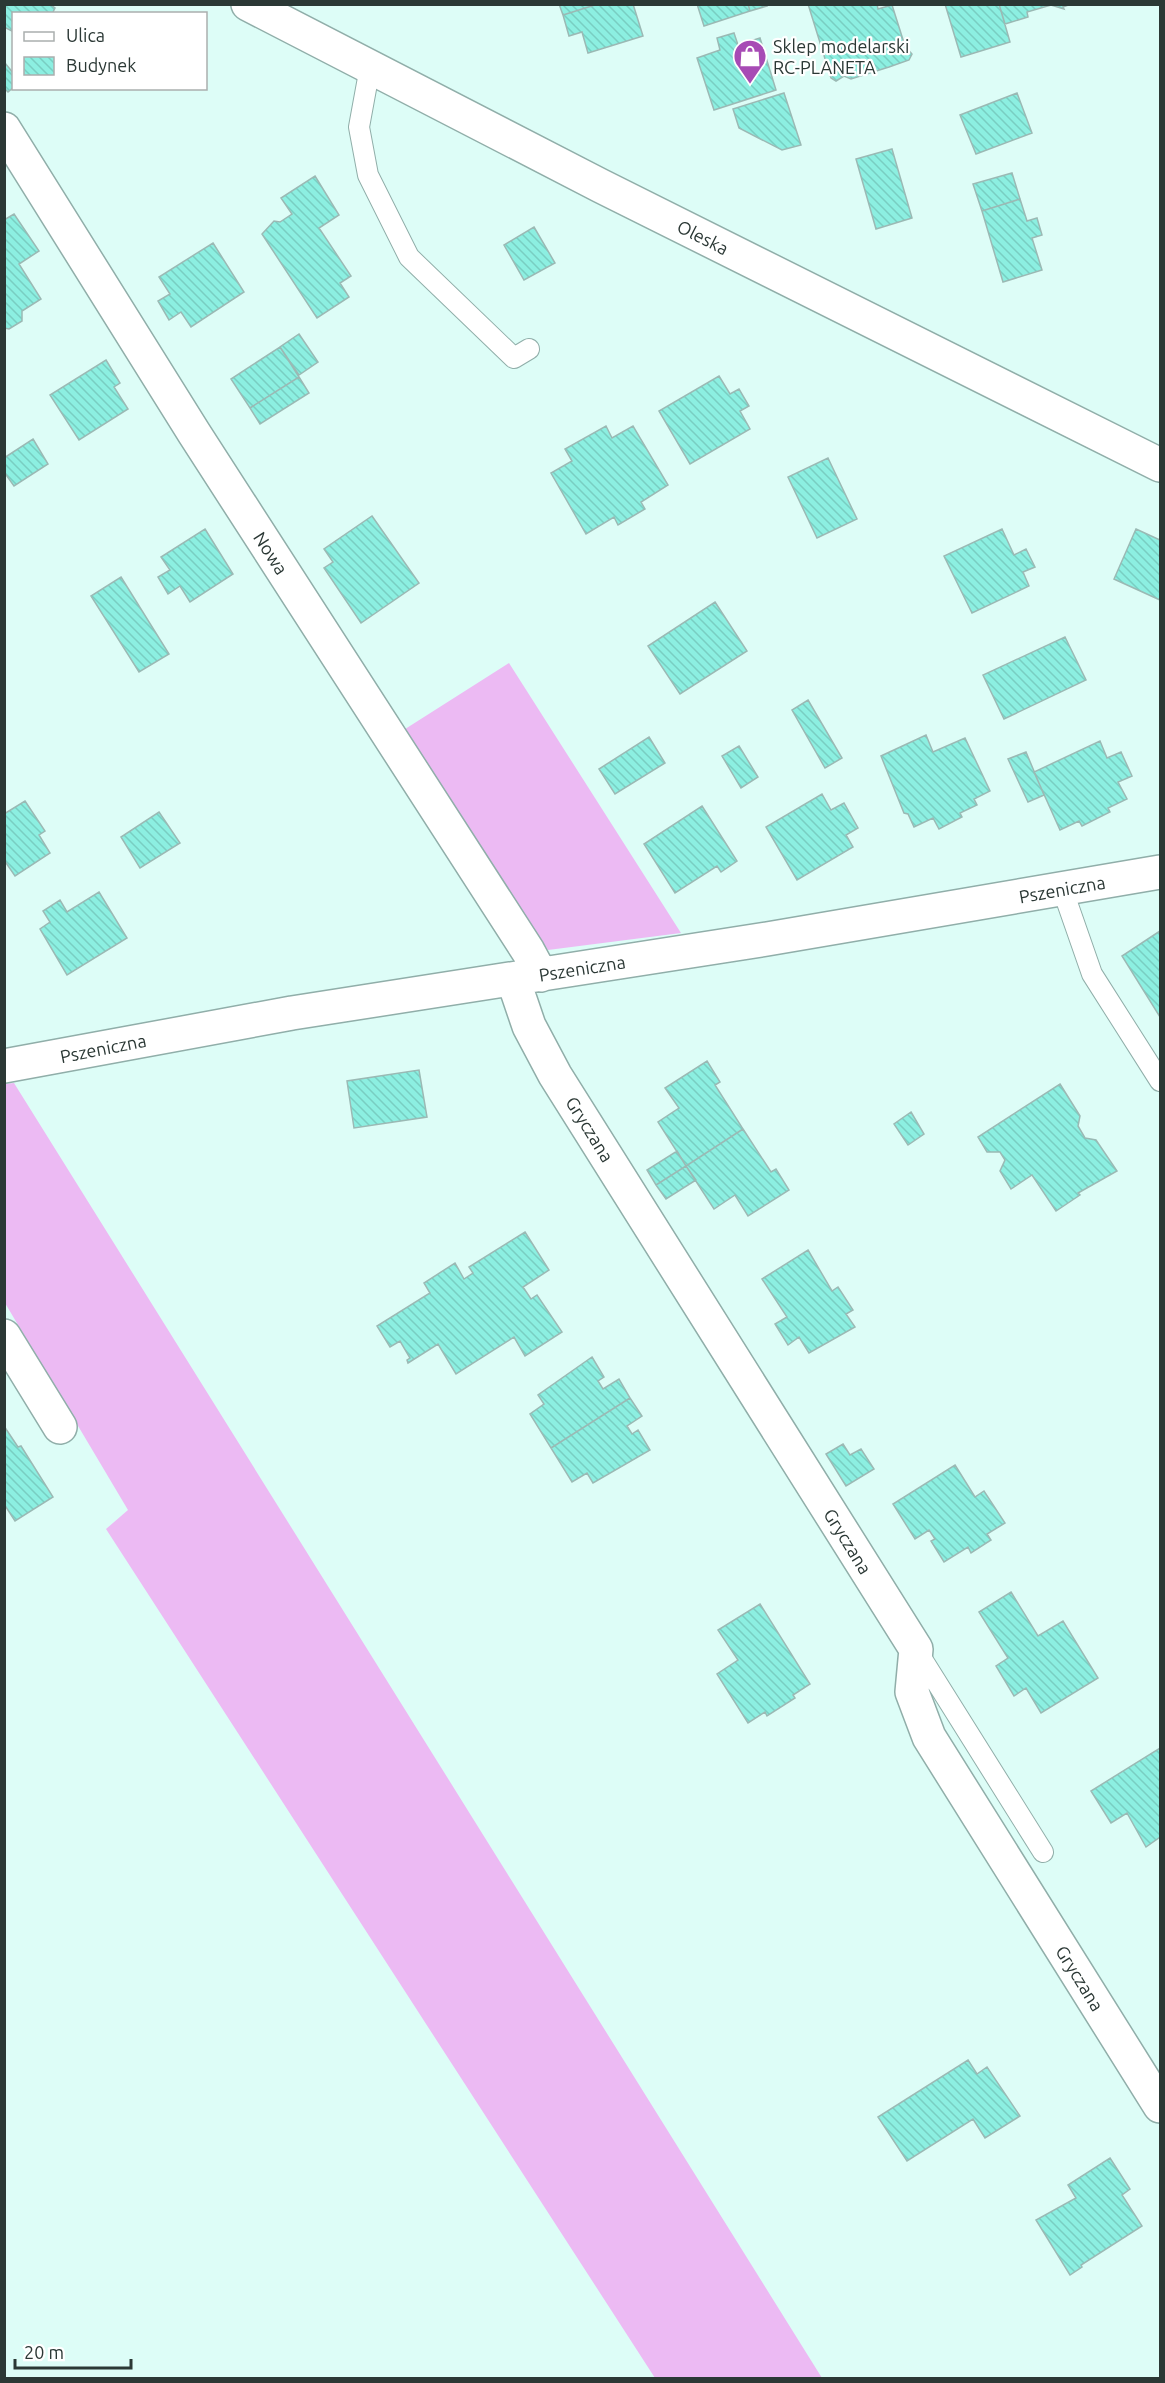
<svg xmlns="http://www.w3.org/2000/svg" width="1165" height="2383" font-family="Ubuntu,sans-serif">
	<defs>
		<pattern id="building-back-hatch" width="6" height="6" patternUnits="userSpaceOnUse" patternTransform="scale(1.5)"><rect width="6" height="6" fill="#8cefe1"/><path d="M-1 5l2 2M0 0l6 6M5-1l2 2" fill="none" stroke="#79cec2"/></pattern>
	</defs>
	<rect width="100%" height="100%" fill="#ddfdf7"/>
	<path fill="#ecbaf3" d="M 509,663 L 681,933 L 548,950 L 402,731 Z
		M 14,1083 L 822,2378 L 655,2378 L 106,1529 L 128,1510 L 5,1303 L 4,1084 Z"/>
	<path fill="url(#building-back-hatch)" stroke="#9bb9b4" stroke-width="1.5" d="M 4,4 L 50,4 L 55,8 L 52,14 L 14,14 L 14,32 L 4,27 Z
		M 559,4 L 598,4 L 563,15 Z
		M 598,4 L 633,4 L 643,36 L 588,53 L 582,32 L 569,36 L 563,15 Z
		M 697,4 L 748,4 L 750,11 L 704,26 Z
		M 748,4 L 766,4 L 767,6 L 750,11 Z
		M 808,4 L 877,4 L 878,9 L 892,5 L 905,46 L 912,54 L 909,60 L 889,67 L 851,79 L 844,76 L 836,81 L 831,78 Z
		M 945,4 L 999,4 L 1010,42 L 961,57 Z
		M 999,4 L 1071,4 L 1063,7 L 1064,9 L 1051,5 L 1027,12 L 1028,17 L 1005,24 Z
		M 734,33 L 738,45 L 760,38 L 776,90 L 714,110 L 697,58 L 720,50 L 717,38 Z
		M 5,63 L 14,74 L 14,87 L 8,92 L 4,88 Z
		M 784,93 L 801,145 L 782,150 L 739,128 L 733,109 Z
		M 1017,93 L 1032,133 L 976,154 L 960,115 Z
		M 892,149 L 912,218 L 876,229 L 856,159 Z
		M 1012,173 L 1020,199 L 982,211 L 973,184 Z
		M 315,176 L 339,215 L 319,228 L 351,276 L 340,283 L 349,297 L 317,318 L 262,234 L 274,221 L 280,222 L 292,214 L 281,198 Z
		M 1020,199 L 1027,221 L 1037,218 L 1042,235 L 1032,238 L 1042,270 L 1003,282 L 982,211 Z
		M 14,214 L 39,251 L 19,264 L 41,299 L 22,311 L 22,321 L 9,329 L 4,328 L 4,220 Z
		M 534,227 L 555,263 L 524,280 L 504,245 Z
		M 213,243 L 244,292 L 191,327 L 181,312 L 169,320 L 158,301 L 170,294 L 159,277 Z
		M 299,334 L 318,362 L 299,375 L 280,347 Z
		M 280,347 L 299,377 L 250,408 L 231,379 Z
		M 106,360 L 120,383 L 114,387 L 128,409 L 79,440 L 50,395 Z
		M 719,376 L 730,394 L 739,389 L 749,406 L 740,411 L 750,429 L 690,464 L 659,411 Z
		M 299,377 L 309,393 L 260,424 L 250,408 Z
		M 606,426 L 612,438 L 633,426 L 668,485 L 641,502 L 645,509 L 618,525 L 614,517 L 586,534 L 551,473 L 572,461 L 565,449 Z
		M 33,439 L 48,464 L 14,486 L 4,472 L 4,458 Z
		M 828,458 L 857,519 L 817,538 L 788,477 Z
		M 372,516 L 419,583 L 361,623 L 324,568 L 333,562 L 324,549 Z
		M 205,529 L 233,574 L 190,602 L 180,586 L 168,594 L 158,577 L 170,570 L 161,557 Z
		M 1002,529 L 1014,555 L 1026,549 L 1035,567 L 1023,572 L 1029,586 L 972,613 L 944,556 Z
		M 1136,529 L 1160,540 L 1160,600 L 1114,579 Z
		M 121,577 L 169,654 L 139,672 L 91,596 Z
		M 715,602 L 747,651 L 680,694 L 648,646 Z
		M 1065,637 L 1086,680 L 1004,719 L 983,675 Z
		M 808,700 L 842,758 L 825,768 L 792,710 Z
		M 926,735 L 933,752 L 965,738 L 990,791 L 974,799 L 977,805 L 960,813 L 962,817 L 939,829 L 933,818 L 914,827 L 908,814 L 904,813 L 881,756 Z
		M 649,737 L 665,763 L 615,794 L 599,769 Z
		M 1100,741 L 1107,758 L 1121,752 L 1132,776 L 1118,782 L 1127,799 L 1108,808 L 1110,812 L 1082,826 L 1079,821 L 1060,830 L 1034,772 Z
		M 739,746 L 758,777 L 741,788 L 722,756 Z
		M 1026,752 L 1044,795 L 1028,802 L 1008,759 Z
		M 822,794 L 831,810 L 844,803 L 858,828 L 846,835 L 853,847 L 797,880 L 766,827 Z
		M 25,801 L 45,831 L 39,835 L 50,853 L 15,876 L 4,860 L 4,814 Z
		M 702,806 L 737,861 L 721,872 L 717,866 L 675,893 L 644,844 Z
		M 159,812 L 180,843 L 140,868 L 121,837 Z
		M 99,892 L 127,938 L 67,975 L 40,929 L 50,922 L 43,911 L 60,900 L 67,912 Z
		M 1160,931 L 1160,1017 L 1122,956 Z
		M 707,1061 L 720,1082 L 715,1085 L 743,1129 L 686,1166 L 658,1122 L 679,1108 L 665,1088 Z
		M 419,1070 L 427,1117 L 354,1128 L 347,1081 Z
		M 1060,1084 L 1080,1116 L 1078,1126 L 1085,1138 L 1096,1140 L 1117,1171 L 1078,1193 L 1080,1195 L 1056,1211 L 1032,1175 L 1011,1189 L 1000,1171 L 1005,1160 L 1000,1152 L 987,1152 L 978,1137 Z
		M 911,1112 L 924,1134 L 908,1145 L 894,1124 Z
		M 743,1129 L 771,1172 L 776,1169 L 789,1190 L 748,1216 L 735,1195 L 714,1209 L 686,1166 Z
		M 677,1151 L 686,1166 L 656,1185 L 647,1170 Z
		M 686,1166 L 696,1180 L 666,1199 L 656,1185 Z
		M 525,1232 L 549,1270 L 523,1287 L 531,1299 L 537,1295 L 562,1332 L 525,1356 L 514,1337 L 456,1374 L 438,1344 L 408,1363 L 407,1360 L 410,1358 L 400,1341 L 390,1347 L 377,1326 L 430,1293 L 424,1283 L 455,1263 L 464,1279 L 473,1273 L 469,1267 Z
		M 808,1250 L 832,1291 L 838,1287 L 853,1310 L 846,1314 L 855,1327 L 809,1353 L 799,1337 L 788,1345 L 775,1324 L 787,1317 L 762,1279 Z
		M 592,1357 L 604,1377 L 598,1381 L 603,1389 L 619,1379 L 630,1398 L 551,1448 L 530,1414 L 544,1404 L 538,1395 Z
		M 630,1398 L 642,1416 L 627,1426 L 632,1434 L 638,1430 L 650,1450 L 593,1483 L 587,1473 L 572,1482 L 551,1448 Z
		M 4,1426 L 18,1447 L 21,1446 L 53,1497 L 15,1521 L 4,1504 Z
		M 843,1444 L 850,1455 L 861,1449 L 874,1469 L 846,1486 L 826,1454 Z
		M 955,1465 L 975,1497 L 984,1491 L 1005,1523 L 987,1534 L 991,1540 L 971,1553 L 968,1547 L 944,1562 L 931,1541 L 935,1539 L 929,1530 L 915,1539 L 893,1504 Z
		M 1011,1592 L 1038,1636 L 1063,1621 L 1098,1678 L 1041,1713 L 1026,1688 L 1014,1696 L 996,1666 L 1008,1658 L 979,1612 Z
		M 760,1604 L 810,1684 L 793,1695 L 795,1698 L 767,1716 L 765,1712 L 748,1723 L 717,1674 L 738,1660 L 718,1630 Z
		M 1160,1748 L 1160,1837 L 1146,1847 L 1127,1813 L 1111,1823 L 1091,1791 Z
		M 968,2060 L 977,2074 L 987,2067 L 1020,2116 L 985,2138 L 973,2119 L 907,2161 L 878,2117 Z
		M 1110,2158 L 1130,2189 L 1122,2195 L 1142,2226 L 1081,2265 L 1082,2267 L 1070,2275 L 1036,2220 L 1076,2198 L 1068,2185 Z"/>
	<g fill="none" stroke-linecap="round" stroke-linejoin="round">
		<g stroke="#90aea9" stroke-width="22">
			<path id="lane" d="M 370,67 L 359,127 L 368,175 L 409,257 L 514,358 L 529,349
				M 1062,888 L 1092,974 L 1160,1081
				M 917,1651 L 1043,1852"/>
		</g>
		<g stroke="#90aea9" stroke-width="36">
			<path id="street" d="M 4,129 L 194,433 L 528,951 L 541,975
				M 513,979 L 529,1026 L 555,1075 L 916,1649 L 912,1692 L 929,1737 L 1160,2106
				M 4,1066 L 292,1013 L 767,939 L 1160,872
				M 4,1336 L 60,1427"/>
		</g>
		<g stroke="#90aea9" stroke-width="36">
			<path id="secondary" d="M 248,4 L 601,186 L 1160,465"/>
		</g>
		<use href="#lane" stroke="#fff" stroke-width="20"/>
		<use href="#street" stroke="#fff" stroke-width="33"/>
		<use href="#secondary" stroke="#fff" stroke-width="33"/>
	</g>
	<defs>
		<g id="shop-pin" transform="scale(1.725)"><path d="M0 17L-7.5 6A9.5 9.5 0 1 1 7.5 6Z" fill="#a74bb5" stroke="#fff"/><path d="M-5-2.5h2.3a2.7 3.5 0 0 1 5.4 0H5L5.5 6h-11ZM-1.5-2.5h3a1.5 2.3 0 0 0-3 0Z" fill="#fff"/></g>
	</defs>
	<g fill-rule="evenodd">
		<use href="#shop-pin" x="750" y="56"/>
	</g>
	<g text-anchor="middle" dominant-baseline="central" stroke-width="4.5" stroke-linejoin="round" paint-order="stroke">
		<g font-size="18" fill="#2b3835" stroke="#fff" text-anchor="start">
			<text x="773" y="46">Sklep modelarski<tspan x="773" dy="21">RC-PLANETA</tspan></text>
		</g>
		<g font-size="18" fill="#2b3835" stroke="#fff">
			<text transform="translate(703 237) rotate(27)">Oleska</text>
			<text transform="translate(271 553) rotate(57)">Nowa</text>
			<text transform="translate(1062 889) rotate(-10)">Pszeniczna</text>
			<text transform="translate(582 968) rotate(-9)">Pszeniczna</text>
			<text transform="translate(103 1048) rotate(-11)">Pszeniczna</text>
			<text transform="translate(590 1129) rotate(58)">Gryczana</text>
			<text transform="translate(848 1541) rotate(58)">Gryczana</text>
			<text transform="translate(1080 1978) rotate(58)">Gryczana</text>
		</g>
	</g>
	<rect width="1165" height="2383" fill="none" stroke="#2b3835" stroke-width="12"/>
	<rect x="12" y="12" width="195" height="78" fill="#ffffff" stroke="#aaafae" stroke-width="1.5"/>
	<rect x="24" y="32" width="30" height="9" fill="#ffffff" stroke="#aaafae" stroke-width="1.5"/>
	<text x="66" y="42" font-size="18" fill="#2b3835">Ulica</text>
	<rect x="24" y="57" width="30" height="18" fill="url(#building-back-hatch)" stroke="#aaafae" stroke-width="1.5"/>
	<text x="66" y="72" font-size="18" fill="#2b3835">Budynek</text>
	<path d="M15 2359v9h116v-9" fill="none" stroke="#2b3835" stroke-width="3"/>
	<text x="24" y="2359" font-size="18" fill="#2b3835" stroke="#ffffff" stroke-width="4.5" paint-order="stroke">20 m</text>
</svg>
